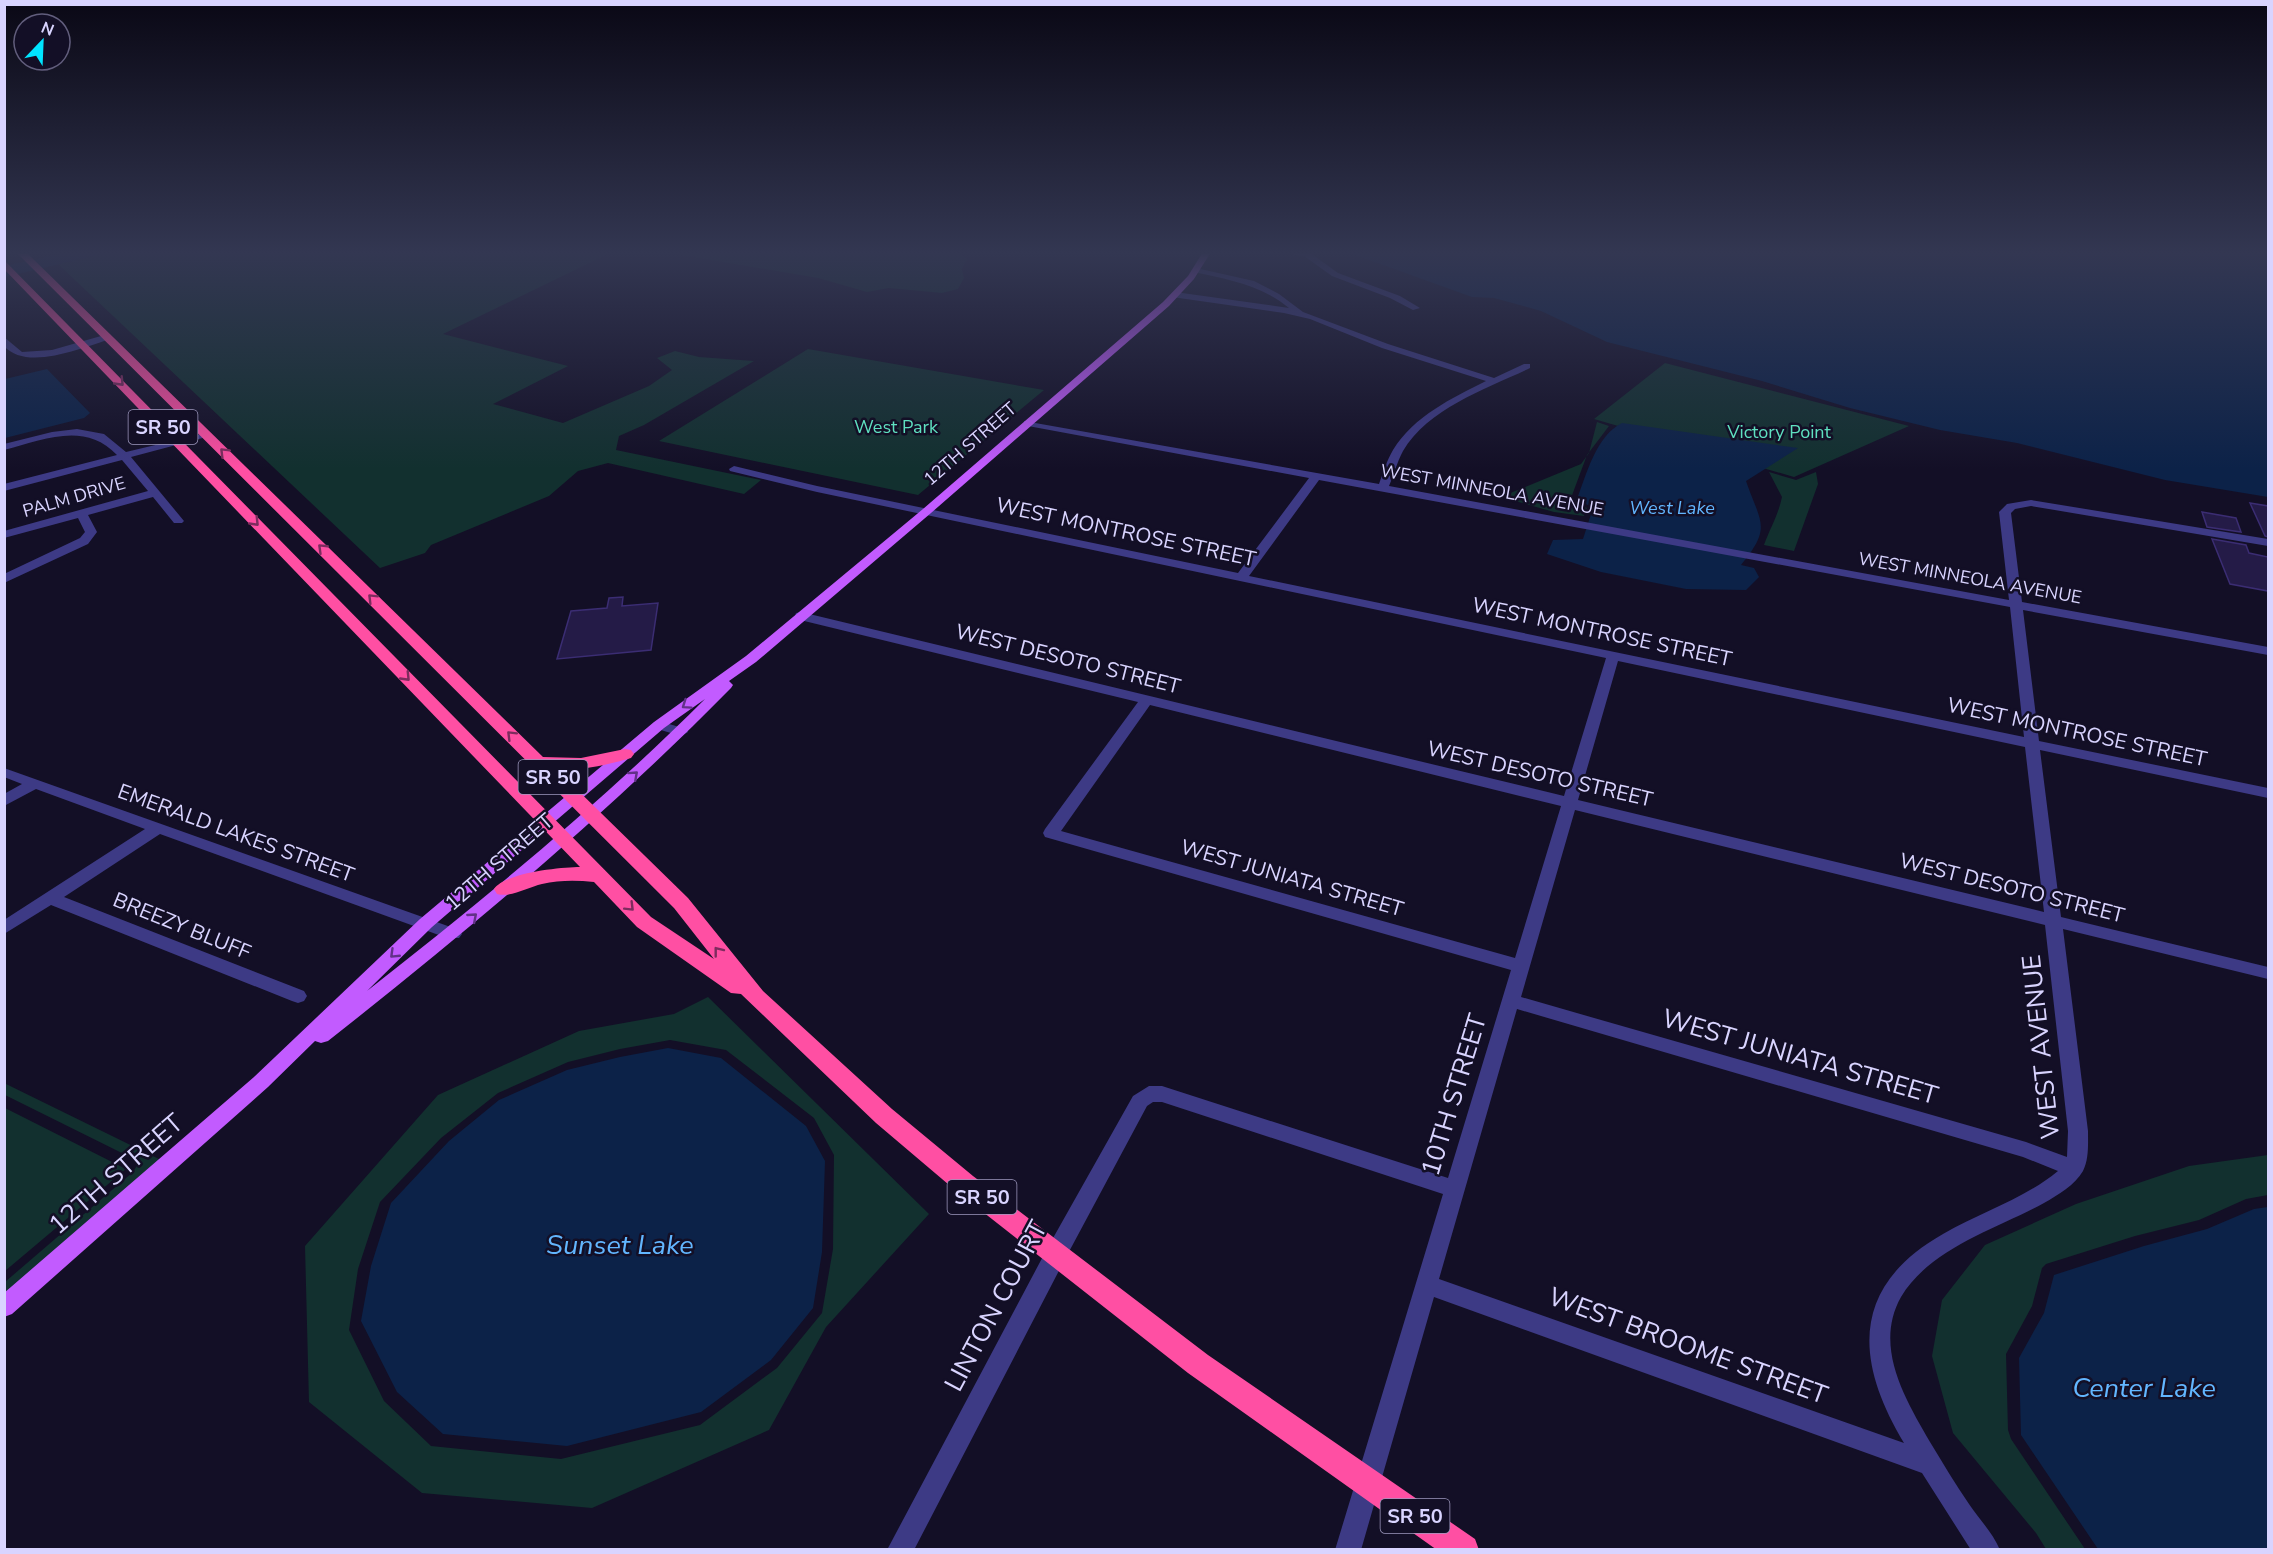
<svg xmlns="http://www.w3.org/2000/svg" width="2273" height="1554" font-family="'Nunito Sans',sans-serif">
	<rect width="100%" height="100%" fill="#130f26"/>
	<path fill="#12302f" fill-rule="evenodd" d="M 111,252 L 612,252 L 443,334 L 568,366 L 493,404 L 563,423 L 649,386 L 672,370 L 657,358 L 675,351 L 699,357 L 754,361 L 644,425 L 619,436 L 616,450 L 761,480 L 744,494 L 608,463 L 578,471 L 549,496 L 431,545 L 425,553 L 380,568 L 58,264 Z
		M 664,252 L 959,252 L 967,259 L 962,269 L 964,278 L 958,289 L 942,293 L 889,288 L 867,292 L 818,278 Z
		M 808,349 L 1044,390 L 918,495 L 659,441 Z
		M 1665,363 L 1909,426 L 1794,477 L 1594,419 Z
		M 1597,422 L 1609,426 L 1587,455 L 1571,498 L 1587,508 L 1584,516 L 1554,512 L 1508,499 L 1508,494 L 1581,464 L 1589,453 Z
		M 1769,472 L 1796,480 L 1816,472 L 1818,484 L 1794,551 L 1764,545 C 1770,528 1778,516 1782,497 Z
		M 708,997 L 929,1214 L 826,1327 L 769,1430 L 592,1508 L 422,1493 L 309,1402 L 305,1246 L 438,1095 L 579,1031 L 674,1014 ZM 670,1040 L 726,1050 L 814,1118 L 834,1155 L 833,1249 L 822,1313 L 777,1368 L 700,1425 L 561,1459 L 431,1446 L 384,1401 L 349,1330 L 358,1269 L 380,1202 L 441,1138 L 498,1093 L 568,1062 L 620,1049 Z
		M 4,1083 L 161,1160 L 5,1294 L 5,1282 L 133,1172 L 138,1164 L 136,1160 L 5,1095 Z
		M 5,1108 L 126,1169 L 5,1271 L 4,1271 Z
		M 2268,1155 L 2268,1195 L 2246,1199 L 2199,1220 L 2135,1236 L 2046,1264 L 2042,1268 L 2032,1306 L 2006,1354 L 2008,1430 L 2011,1439 L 2085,1549 L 2046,1549 L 2036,1533 L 1953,1433 L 1932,1356 L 1942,1300 L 1985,1245 L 2076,1204 L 2189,1166 Z"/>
	<path fill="#0c2248" d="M 69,252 L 110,252 L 5,277 L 4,266 Z
		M 1347,252 L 2268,252 L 2268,497 L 2165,480 L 2017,443 L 1940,430 L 1850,408 L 1762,381 L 1607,342 L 1541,311 L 1494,298 L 1472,297 Z
		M 47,369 L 90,413 L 84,418 L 5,438 L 5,379 Z
		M 1622,423 L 1798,448 L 1746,481 C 1761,524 1772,527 1741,565 L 1754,568 L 1759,577 L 1746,590 L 1686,589 L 1601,572 L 1547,554 L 1553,540 L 1583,539 L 1593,508 L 1577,499 C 1587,473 1596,436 1622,423 Z
		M 668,1048 L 721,1058 L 806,1126 L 825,1161 L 822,1252 L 813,1308 L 771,1360 L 701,1412 L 567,1446 L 443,1434 L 397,1392 L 361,1321 L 371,1266 L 391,1203 L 449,1141 L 499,1100 L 567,1070 L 620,1057 Z
		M 2268,1207 L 2268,1549 L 2098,1549 L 2021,1435 L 2019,1358 L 2044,1313 L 2054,1275 L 2144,1246 L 2207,1229 L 2254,1209 Z"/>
	<path fill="#241b47" stroke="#3b2d73" stroke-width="1.5" d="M 2250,503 L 2268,506 L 2268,537 L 2265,536 Z
		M 2202,512 L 2236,518 L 2241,532 L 2207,527 Z
		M 2212,539 L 2246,545 L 2249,553 L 2268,557 L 2268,591 L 2230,584 Z
		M 623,597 L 622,606 L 658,603 L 651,650 L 557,659 L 571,611 L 607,608 L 609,598 Z"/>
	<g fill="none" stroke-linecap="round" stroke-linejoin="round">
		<path fill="#3d3a85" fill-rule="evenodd" d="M 1279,252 L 1309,252 L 1338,273 L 1400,296 L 1420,308 L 1413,310 L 1390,298 L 1332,276 L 1304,256 Z
			M 1196,268 L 1254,281 L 1279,294 L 1303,312 L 1388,344 L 1494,378 L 1524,364 L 1530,364 L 1530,368 C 1488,388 1428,408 1403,451 C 1397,462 1394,475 1389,486 L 2009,600 L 1999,512 L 2007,504 L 2031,500 L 2268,539 L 2268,546 L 2031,506 L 2015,509 L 2011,513 L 2022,602 L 2268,647 L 2268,655 L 2023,610 L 2039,741 L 2268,788 L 2268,798 L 2040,750 L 2061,917 L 2268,967 L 2268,979 L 2063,929 L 2088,1131 C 2088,1145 2089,1159 2083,1171 C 2075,1185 2058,1195 2044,1203 C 1997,1229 1930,1248 1901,1297 C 1873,1347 1906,1400 1930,1442 C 1943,1463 1955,1484 1969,1504 C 1979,1519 1993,1533 2000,1550 L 1971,1550 L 1922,1473 L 1434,1297 L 1361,1550 L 1335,1550 L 1443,1194 L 1162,1102 L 1153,1102 L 1147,1106 L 1064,1261 L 914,1550 L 887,1550 L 1048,1247 L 1133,1096 L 1149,1086 L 1162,1086 L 1448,1178 L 1511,970 L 1045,837 L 1043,833 L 1045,829 L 1138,702 L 796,619 L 795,616 L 796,613 L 801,612 L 1564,796 L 1606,658 L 817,492 L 730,471 L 729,469 L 734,466 L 817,486 L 1238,573 L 1309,478 L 1028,426 L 1024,425 L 1024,421 L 1379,484 C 1383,473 1387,460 1393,450 C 1414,416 1452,398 1486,381 L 1382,348 L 1310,319 L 1284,313 L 1172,297 L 1172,293 L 1175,292 L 1289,308 C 1261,285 1227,279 1193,272 L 1193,268 ZM 1319,480 L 2010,607 L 2024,737 L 1249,576 ZM 1618,661 L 2025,747 L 2044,912 L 1578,800 ZM 1150,705 L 1561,806 L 1515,958 L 1061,831 ZM 1575,810 L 2045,925 L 2068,1131 L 2067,1157 L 2026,1142 L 1521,997 ZM 1517,1009 L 2023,1157 L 2058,1171 C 2024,1199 1981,1212 1943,1234 C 1851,1286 1854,1360 1904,1443 L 1439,1279 Z
			M 108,334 L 111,335 L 111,339 C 83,347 27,372 4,346 L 4,337 L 22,352 L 52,350 Z
			M 77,429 L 104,434 L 126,452 L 210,432 L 210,436 L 131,457 L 184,521 L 182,523 L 174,523 L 153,497 L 88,515 L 97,532 L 88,544 L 4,583 L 4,574 L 80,538 L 85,532 L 78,518 L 4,538 L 4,531 L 148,491 L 122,460 L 4,491 L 4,484 L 117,455 C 84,421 44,440 4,450 L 4,444 L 52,432 Z
			M 659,721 L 686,729 L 688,732 L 681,736 L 654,728 L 652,725 Z
			M 4,768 L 459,930 L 462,934 L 459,938 L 447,938 L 160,834 L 64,897 L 304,991 L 307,996 L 304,1001 L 298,1003 L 292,1001 L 51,905 L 4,934 L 4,920 L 145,829 L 36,789 L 4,806 L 4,794 L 22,784 L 4,777 Z"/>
		<path fill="#c25bff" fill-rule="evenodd" d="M 1203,252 L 1211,252 L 1194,279 L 1169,306 L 931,513 L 756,662 L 729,681 L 733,685 L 731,688 C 605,816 469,930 328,1041 L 321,1043 L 315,1041 L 268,1087 L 12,1314 L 4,1317 L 4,1293 L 254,1077 L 420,919 L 654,722 L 746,656 L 923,509 L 1163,302 L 1188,276 ZM 705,699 C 599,805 484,899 367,991 L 432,927 L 664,728 Z"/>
		<path fill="#ff4fa3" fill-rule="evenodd" d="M 16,252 L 26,252 L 543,757 L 581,758 L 625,749 L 631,750 L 634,754 L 631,758 C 606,765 582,771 556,769 L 688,898 L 763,991 L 892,1109 L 973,1176 L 1208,1355 L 1475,1539 L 1479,1550 L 1437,1550 L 1188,1373 L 955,1190 L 876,1123 L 741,994 L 731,993 L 637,927 L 594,882 C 576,880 559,880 542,884 C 528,887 511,898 497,894 L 494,889 C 504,873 561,867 580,867 L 4,269 L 4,260 L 651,917 L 714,959 L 674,908 Z"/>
	</g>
	<defs><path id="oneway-chevron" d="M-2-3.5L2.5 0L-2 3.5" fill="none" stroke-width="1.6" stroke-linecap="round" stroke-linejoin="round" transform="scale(1.5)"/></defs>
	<g stroke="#7d2c5e">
		<use href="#oneway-chevron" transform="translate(120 382) rotate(46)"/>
		<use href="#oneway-chevron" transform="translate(224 452) rotate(-135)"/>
		<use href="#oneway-chevron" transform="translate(255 522) rotate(46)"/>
		<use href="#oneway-chevron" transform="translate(322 548) rotate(-136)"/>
		<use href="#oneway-chevron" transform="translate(372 598) rotate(-135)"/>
		<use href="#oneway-chevron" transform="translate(406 677) rotate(46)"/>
		<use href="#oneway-chevron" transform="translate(511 735) rotate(-135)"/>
		<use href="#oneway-chevron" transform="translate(630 907) rotate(45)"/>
		<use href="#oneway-chevron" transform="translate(718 951) rotate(-128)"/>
	</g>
	<g stroke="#623188">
		<use href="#oneway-chevron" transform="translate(686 705) rotate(145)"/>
		<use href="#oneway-chevron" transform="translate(634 775) rotate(-42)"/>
		<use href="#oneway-chevron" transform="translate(473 917) rotate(-41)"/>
		<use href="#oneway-chevron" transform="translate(394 954) rotate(136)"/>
	</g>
	<linearGradient id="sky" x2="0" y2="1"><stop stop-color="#0a0815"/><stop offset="0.54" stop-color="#333752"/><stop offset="1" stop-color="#333752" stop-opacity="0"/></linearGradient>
	<rect width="2273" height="469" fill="url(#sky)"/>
	<g text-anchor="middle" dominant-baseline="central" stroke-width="5" stroke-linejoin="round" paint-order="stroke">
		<g font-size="18" fill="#5fe0c0" stroke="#130f26">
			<text x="896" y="427">West Park</text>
			<text x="1779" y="432">Victory Point</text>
		</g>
		<g font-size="18" fill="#d9d4ff" stroke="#130f26">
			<text transform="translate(970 444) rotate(-41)">12TH STREET</text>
			<text transform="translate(1492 490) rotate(10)">WEST MINNEOLA AVENUE</text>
			<text transform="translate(74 497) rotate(-16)">PALM DRIVE</text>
			<text transform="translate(1970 578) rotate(10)">WEST MINNEOLA AVENUE</text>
		</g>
		<g font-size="18" font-style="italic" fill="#62b6ff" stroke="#130f26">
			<text x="1672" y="508">West Lake</text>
		</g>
		<g fill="#130f26" stroke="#9e99be" stroke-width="1.5">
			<rect x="128.5" y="410" width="69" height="34" rx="4.5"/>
			<rect x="518.5" y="760" width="69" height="34" rx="4.5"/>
			<rect x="947.5" y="1180" width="69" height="34" rx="4.5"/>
			<rect x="1380.5" y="1499" width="69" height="34" rx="4.5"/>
		</g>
		<g font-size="20" font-weight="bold" fill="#d9d4ff">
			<text x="163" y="427">SR 50</text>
			<text x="553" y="777">SR 50</text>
			<text x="982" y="1197">SR 50</text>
			<text x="1415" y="1516">SR 50</text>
		</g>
		<g font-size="21" fill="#d9d4ff" stroke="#130f26">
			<text transform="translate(1126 532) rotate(12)">WEST MONTROSE STREET</text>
			<text transform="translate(1602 632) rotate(12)">WEST MONTROSE STREET</text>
			<text transform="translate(1068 659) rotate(14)">WEST DESOTO STREET</text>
			<text transform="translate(2077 732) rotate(12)">WEST MONTROSE STREET</text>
			<text transform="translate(1540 774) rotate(13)">WEST DESOTO STREET</text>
			<text transform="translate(236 833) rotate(20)">EMERALD LAKES STREET</text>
			<text transform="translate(499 862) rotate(-41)">12TH STREET</text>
			<text transform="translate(1292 878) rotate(16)">WEST JUNIATA STREET</text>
			<text transform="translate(2012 888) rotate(14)">WEST DESOTO STREET</text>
			<text transform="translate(182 926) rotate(22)">BREEZY BLUFF</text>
		</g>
		<g font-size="26" fill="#d9d4ff" stroke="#130f26">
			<text transform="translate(2041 1047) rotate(-96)">WEST AVENUE</text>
			<text transform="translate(1800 1057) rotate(16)">WEST JUNIATA STREET</text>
			<text transform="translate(1454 1095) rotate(-73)">10TH STREET</text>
			<text transform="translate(116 1174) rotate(-41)">12TH STREET</text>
			<text transform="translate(996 1306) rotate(-62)">LINTON COURT</text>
			<text transform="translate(1688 1346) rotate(20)">WEST BROOME STREET</text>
		</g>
		<g font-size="27" font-style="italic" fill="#62b6ff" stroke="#130f26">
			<text x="620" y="1245">Sunset Lake</text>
			<text x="2144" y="1388">Center Lake</text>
		</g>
	</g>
	<rect width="2273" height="1554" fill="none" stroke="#d9d4ff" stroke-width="12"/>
	<g transform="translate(42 42) rotate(23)"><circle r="28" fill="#130f26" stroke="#625e7d" stroke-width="1.5"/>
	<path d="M0-4.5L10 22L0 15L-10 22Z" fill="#00e5ff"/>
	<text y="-9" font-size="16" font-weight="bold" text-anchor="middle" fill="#d9d4ff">N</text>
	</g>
</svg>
